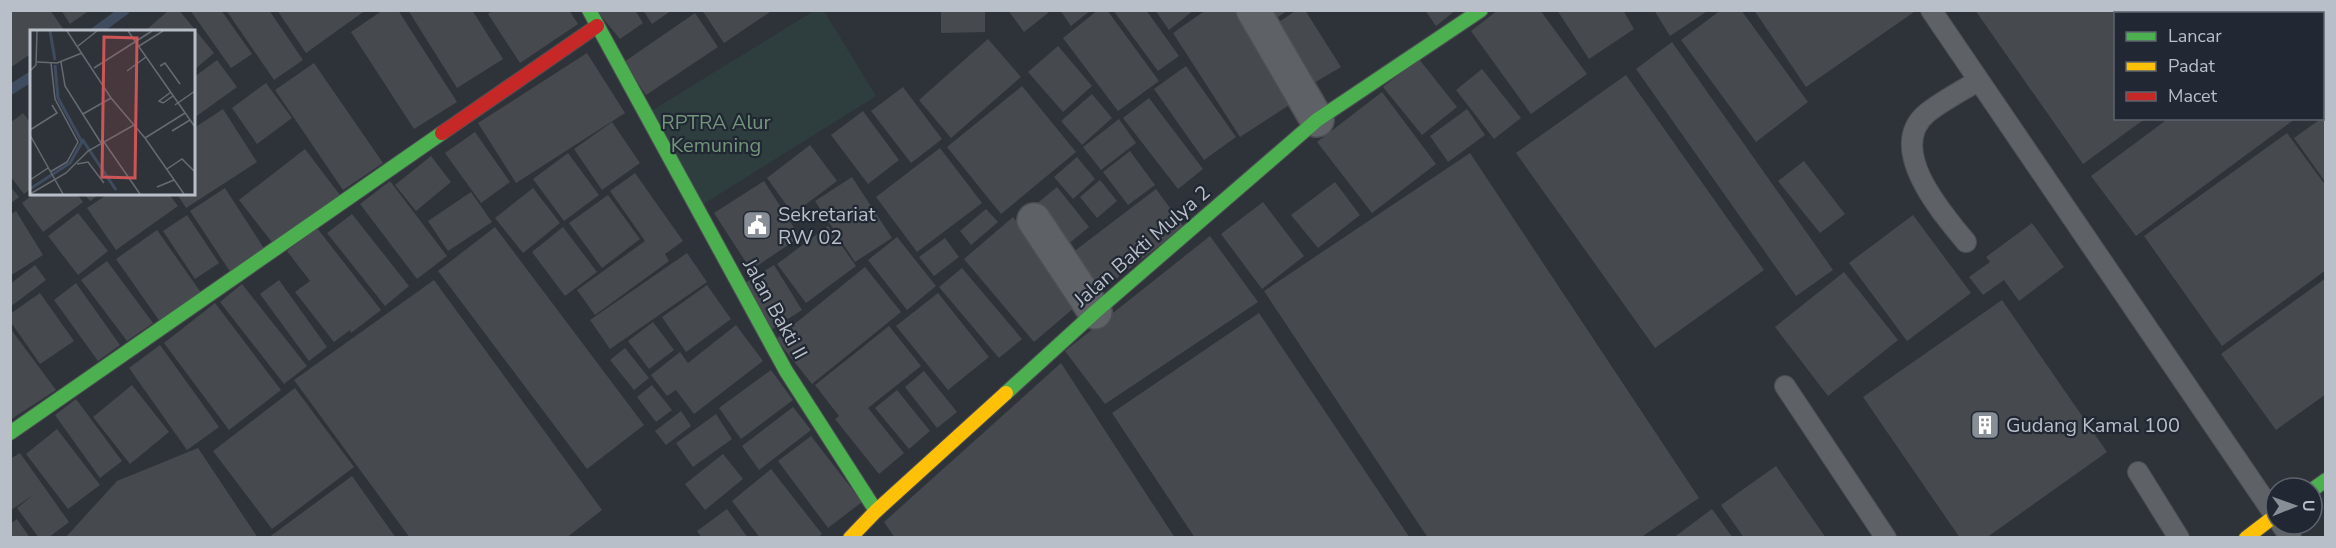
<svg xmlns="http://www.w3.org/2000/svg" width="2336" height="548" font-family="'Nunito Sans',sans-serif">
	<rect width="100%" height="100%" fill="#2e3339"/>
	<path fill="#2e3e3f" d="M 814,11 L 824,11 L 876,96 L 697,208 L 641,117 Z"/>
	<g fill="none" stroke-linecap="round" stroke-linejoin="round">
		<path stroke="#3f4c60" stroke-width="10" d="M 95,32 L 125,10
			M 10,90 L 32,76"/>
	</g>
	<path fill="#464a4f" d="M 10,10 L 50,10 L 64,30 L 32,32 L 32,53 L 10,68 Z
		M 61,10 L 90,10 L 70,24 Z
		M 169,10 L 179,10 L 214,53 L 194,70 L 194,32 L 144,32 Z
		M 190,10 L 221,10 L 252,54 L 231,68 Z
		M 226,10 L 269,10 L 303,60 L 274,80 Z
		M 277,10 L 366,10 L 306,53 Z
		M 383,10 L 398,10 L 457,102 L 414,129 L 351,32 Z
		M 408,10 L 472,10 L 503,59 L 457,88 Z
		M 493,10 L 569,10 L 578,24 L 520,63 L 488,14 Z
		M 596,10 L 635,10 L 643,23 L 620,39 Z
		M 643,10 L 672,10 L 652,24 Z
		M 702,10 L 773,10 L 724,43 Z
		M 941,10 L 985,10 L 985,32 L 941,33 Z
		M 1008,10 L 1046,10 L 1048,13 L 1024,32 Z
		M 1060,10 L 1091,10 L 1071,26 Z
		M 1098,10 L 1107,10 L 1159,81 L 1118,111 L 1063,38 Z
		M 1113,10 L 1146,10 L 1179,56 L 1158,71 Z
		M 1155,10 L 1194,10 L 1169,30 Z
		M 1206,10 L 1239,10 L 1297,100 L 1240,137 L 1173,33 Z
		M 1268,10 L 1288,10 L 1274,20 Z
		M 1297,10 L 1305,10 L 1341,67 L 1307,87 L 1271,27 Z
		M 1425,10 L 1456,10 L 1436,26 Z
		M 1498,10 L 1540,10 L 1587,74 L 1531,114 L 1471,31 Z
		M 1557,10 L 1623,10 L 1634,29 L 1589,59 Z
		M 1654,10 L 1709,10 L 1670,36 Z
		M 1721,10 L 1741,10 L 1808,102 L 1756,142 L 1681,40 Z
		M 1754,10 L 1917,10 L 1806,87 Z
		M 1975,10 L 2149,10 L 2151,14 L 2116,14 L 2116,118 L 2146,118 L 2083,164 Z
		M 2284,10 L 2326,10 L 2326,71 L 2322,73 L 2322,14 L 2279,14 Z
		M 695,13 L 718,47 L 646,95 L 624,62 Z
		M 988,39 L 1021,77 L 951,138 L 919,100 Z
		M 1672,42 L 1833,270 L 1796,296 L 1636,69 Z
		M 1058,46 L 1092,86 L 1063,112 L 1028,72 Z
		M 587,53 L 625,113 L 516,183 L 478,123 Z
		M 1419,59 L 1457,107 L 1422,135 L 1383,87 Z
		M 217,60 L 237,87 L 194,118 L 194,77 Z
		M 314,63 L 383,163 L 343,190 L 275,90 Z
		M 1186,66 L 1236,137 L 1204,160 L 1154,89 Z
		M 1482,69 L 1521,118 L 1494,139 L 1456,90 Z
		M 1626,75 L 1764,270 L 1655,348 L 1516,153 Z
		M 266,83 L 292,118 L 257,144 L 232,108 Z
		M 1022,86 L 1076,152 L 1001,214 L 947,147 Z
		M 903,87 L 942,139 L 911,163 L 871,111 Z
		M 1382,92 L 1436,164 L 1372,213 L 1317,142 Z
		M 1092,94 L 1112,118 L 1082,145 L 1061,121 Z
		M 1149,98 L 1203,169 L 1178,189 L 1123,118 Z
		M 223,109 L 257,162 L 186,208 L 177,194 L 194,194 L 194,128 Z
		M 1467,109 L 1485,135 L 1448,162 L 1430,136 Z
		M 863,111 L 899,160 L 868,184 L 831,135 Z
		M 23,113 L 32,125 L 32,188 L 24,194 L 10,176 L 10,123 Z
		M 2326,115 L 2326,183 L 2294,138 Z
		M 2169,118 L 2296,118 L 2136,236 L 2091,176 Z
		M 1119,119 L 1136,143 L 1101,170 L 1083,147 Z
		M 612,122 L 640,163 L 602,190 L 574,149 Z
		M 475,132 L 510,182 L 481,203 L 445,153 Z
		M 2287,133 L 2326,186 L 2326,270 L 2222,346 L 2144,236 Z
		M 810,145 L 837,181 L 793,214 L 767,178 Z
		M 940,148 L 982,203 L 917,252 L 876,197 Z
		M 305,149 L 340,195 L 275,246 L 239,200 Z
		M 1130,151 L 1155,185 L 1128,205 L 1103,172 Z
		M 568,153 L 599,195 L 564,221 L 533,179 Z
		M 1470,153 L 1699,498 L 1640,538 L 1428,538 L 1264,291 Z
		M 431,156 L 451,182 L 416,211 L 395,185 Z
		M 1077,157 L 1095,179 L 1073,199 L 1054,177 Z
		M 1804,161 L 1845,214 L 1820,233 L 1778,181 Z
		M 635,173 L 683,241 L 665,254 L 669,261 L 595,315 L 577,290 L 645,241 L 610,191 Z
		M 852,177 L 892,238 L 855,262 L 815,201 Z
		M 1100,180 L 1117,201 L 1097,218 L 1080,197 Z
		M 390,181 L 447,256 L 417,279 L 360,204 Z
		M 764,181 L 800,237 L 751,270 L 714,213 Z
		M 1335,182 L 1360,215 L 1318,248 L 1291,215 Z
		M 10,186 L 19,197 L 10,204 Z
		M 1057,187 L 1089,227 L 1061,250 L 1029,210 Z
		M 225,188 L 267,253 L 233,276 L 190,211 Z
		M 533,188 L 560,223 L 523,253 L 495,218 Z
		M 1156,189 L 1184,227 L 1092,297 L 1064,259 Z
		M 471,192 L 492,222 L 448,251 L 428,221 Z
		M 34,194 L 77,194 L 83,202 L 43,232 L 22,203 Z
		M 84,194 L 100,194 L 90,201 Z
		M 108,194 L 169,194 L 178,206 L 116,250 L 87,208 Z
		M 608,195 L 640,239 L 602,268 L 569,223 Z
		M 1263,202 L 1304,256 L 1262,289 L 1221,234 Z
		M 986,209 L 998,222 L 971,245 L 960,231 Z
		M 16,211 L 43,255 L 10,276 L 10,215 Z
		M 78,213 L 108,251 L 78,275 L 48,236 Z
		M 352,214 L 409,286 L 385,306 L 327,233 Z
		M 187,215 L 219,263 L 195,279 L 163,231 Z
		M 1913,215 L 1971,293 L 1907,341 L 1849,263 Z
		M 1013,217 L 1082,301 L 1034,342 L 964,259 Z
		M 2032,223 L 2064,267 L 2019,301 L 2004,280 L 1983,295 L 1969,277 L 1990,262 L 1986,257 Z
		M 828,226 L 856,266 L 806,303 L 777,264 Z
		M 495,227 L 644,425 L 587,469 L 438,271 Z
		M 563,227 L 597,272 L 565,296 L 532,252 Z
		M 317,228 L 381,310 L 351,333 L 350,330 L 334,342 L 295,292 L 310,281 L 287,251 Z
		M 157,230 L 202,294 L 161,323 L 116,259 Z
		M 1210,236 L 1258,302 L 1105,404 L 1065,351 Z
		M 897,237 L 936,286 L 907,310 L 868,260 Z
		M 945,238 L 959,257 L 934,276 L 919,257 Z
		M 687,253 L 707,282 L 610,349 L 590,320 Z
		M 107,261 L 153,323 L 127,341 L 81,280 Z
		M 35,265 L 46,280 L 10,307 L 10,284 Z
		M 774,265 L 802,310 L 771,330 L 742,285 Z
		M 865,267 L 901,312 L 812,384 L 776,339 Z
		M 962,268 L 1022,339 L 999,358 L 939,287 Z
		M 1844,272 L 1898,340 L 1828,396 L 1775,327 Z
		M 2326,278 L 2326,394 L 2276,430 L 2221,354 Z
		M 279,280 L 327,347 L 309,361 L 260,294 Z
		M 434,280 L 602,510 L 566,538 L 410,538 L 294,380 Z
		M 76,283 L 120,345 L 98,361 L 54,300 Z
		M 242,284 L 307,366 L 284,384 L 220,302 Z
		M 707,285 L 731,319 L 686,352 L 662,317 Z
		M 40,293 L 74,341 L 40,364 L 10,321 L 10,314 Z
		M 938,293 L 989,357 L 948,390 L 896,326 Z
		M 2002,300 L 2107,452 L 1986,538 L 1960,538 L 1863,397 Z
		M 215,303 L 281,390 L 229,430 L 164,343 Z
		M 1259,313 L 1410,538 L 1195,538 L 1112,413 Z
		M 653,322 L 674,350 L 649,369 L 628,341 Z
		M 736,325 L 763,361 L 694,414 L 676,390 L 667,396 L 651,375 L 680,352 L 688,363 Z
		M 889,326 L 921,366 L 868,408 L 904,453 L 879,474 L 835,419 L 839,416 L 815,385 Z
		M 10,328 L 56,390 L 10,420 Z
		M 160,345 L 219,427 L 187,450 L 129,368 Z
		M 625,348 L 649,378 L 634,390 L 610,360 Z
		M 1061,363 L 1175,538 L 895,538 L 884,522 Z
		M 771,370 L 793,400 L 741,439 L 719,408 Z
		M 924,371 L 957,412 L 937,428 L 905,387 Z
		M 132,385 L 169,432 L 130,464 L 93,417 Z
		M 652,385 L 672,410 L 656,422 L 637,397 Z
		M 295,388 L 354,467 L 272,529 L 213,451 Z
		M 897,390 L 930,431 L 909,449 L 875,408 Z
		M 76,399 L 122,461 L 100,478 L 55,415 Z
		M 793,407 L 811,430 L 759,470 L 742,446 Z
		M 681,411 L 691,426 L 666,445 L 655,431 Z
		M 716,414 L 732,439 L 693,467 L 676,443 Z
		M 57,429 L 100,485 L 68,509 L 26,454 Z
		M 811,436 L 862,502 L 828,528 L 778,461 Z
		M 198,448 L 258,538 L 65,538 L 117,481 Z
		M 20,453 L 69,522 L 48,538 L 39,538 L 17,508 L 33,495 L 10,511 L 10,459 Z
		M 723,454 L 743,479 L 705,510 L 685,484 Z
		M 1776,466 L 1826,538 L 1744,538 L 1721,505 Z
		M 771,469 L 822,534 L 817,538 L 760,538 L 732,501 Z
		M 352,476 L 396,538 L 268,538 Z
		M 727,509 L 748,538 L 702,538 L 697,531 Z
		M 1712,509 L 1733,538 L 1673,538 Z
		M 17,519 L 30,538 L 10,538 L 10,524 Z"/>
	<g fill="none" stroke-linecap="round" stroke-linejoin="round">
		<g stroke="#4c4f53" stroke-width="22">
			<path id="lane" d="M 1931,10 L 2276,517
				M 1966,242 C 1942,213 1885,148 1927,113 C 1942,101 1961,91 1978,81
				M 1785,386 L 1886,538
				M 2138,472 L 2179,538
				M 2281,524 L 2291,538"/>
		</g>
		<g stroke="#4c4f53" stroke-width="36">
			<path id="street" d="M 1253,10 L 1317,120
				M 1034,220 L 1095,312"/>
		</g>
		<g stroke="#4c4f53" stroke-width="16">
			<path id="fast" d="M 589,10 L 786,371 L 876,511
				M 1006,393 L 1095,312 L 1317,120 L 1481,10
				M 10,433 L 442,133
				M 2312,490 L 2326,480"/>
		</g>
		<g stroke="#4c4f53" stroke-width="16">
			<path id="slow" d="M 850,538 L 876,511 L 1006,393
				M 2246,538 L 2276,515"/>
		</g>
		<g stroke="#4c4f53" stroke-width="16">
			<path id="jam" d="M 442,133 L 597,26"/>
		</g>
		<use href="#lane" stroke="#5e6166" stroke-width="20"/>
		<use href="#street" stroke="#5e6166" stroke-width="33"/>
		<use href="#fast" stroke="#4caf50" stroke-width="14"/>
		<use href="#slow" stroke="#ffc107" stroke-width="14"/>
		<use href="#jam" stroke="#c62828" stroke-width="14"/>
	</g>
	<defs>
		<g id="civic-square" transform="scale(1.5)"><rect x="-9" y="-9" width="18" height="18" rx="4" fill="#888e96" stroke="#212833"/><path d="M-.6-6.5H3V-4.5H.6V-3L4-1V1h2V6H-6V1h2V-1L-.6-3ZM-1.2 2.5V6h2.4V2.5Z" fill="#fff"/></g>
		<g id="building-square" transform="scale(1.5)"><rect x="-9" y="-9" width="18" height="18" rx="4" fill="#888e96" stroke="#212833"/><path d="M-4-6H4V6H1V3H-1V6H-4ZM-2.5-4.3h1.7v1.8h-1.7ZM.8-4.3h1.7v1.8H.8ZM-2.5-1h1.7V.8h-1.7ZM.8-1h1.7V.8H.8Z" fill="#fff"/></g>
	</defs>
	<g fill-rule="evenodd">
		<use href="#civic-square" x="757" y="225"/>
		<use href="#building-square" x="1985" y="425"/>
	</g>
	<g text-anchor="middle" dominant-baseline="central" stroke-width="4.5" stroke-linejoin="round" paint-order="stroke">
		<g font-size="20" fill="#73967b" stroke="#212833">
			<text x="716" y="122">RPTRA Alur<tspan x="716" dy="23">Kemuning</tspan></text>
		</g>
		<g font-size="20" fill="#b9bfc8" stroke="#212833" text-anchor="start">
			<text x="778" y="214">Sekretariat<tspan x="778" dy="23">RW 02</tspan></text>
			<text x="2006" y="425">Gudang Kamal 100</text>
		</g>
		<g font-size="20" fill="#b9bfc8" stroke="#212833">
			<text transform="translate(1142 246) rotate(-41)">Jalan Bakti Mulya 2</text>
			<text transform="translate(775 309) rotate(61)">Jalan Bakti II</text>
		</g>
	</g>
	<g transform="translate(30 30)">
		<rect width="165" height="165" fill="#2e3339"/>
		<path fill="none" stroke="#3f4c60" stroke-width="3" d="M 20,1 L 25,30M 52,109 L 86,160M 0,159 L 40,133 L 52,112 L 28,68 L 25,35"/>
		<path fill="none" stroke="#666b72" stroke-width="1.5" d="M 37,1 L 81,68 L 115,108 L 154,164M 98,1 L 165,97M 48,16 L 67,1M 109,16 L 133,1M 7,32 L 27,33 L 52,23M 31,32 L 35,56 L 71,113M 130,36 L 135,33 L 150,54M 64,38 L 122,1M 0,41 L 6,35 L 7,1M 97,41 L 116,27M 141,62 L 129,71 L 133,73 L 143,66M 145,75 L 165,61M 53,84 L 81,68M 0,100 L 27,83 L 22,75M 142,101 L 160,90M 0,105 L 33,164M 115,108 L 155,83M 74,112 L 110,164M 47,134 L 58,132 L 74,153M 137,139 L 152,129 L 165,142M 20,142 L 37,132 L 48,112 L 25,69 L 21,33M 0,150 L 18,138M 127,157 L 144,150M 0,164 L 36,143 L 58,121 L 104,95"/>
		<path fill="#cd5558" fill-opacity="0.15" stroke="#cd5558" stroke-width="3" d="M 74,7 L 107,8 L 105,148 L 72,147 Z"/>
		<rect width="165" height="165" fill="none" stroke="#b9bfc8" stroke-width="3"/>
	</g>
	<rect width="2336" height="548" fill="none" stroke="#b9bfc8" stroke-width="24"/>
	<rect x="2114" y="12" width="210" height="108" fill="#212833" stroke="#5e646f" stroke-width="1.5"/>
	<rect x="2126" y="32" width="30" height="9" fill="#4caf50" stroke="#5e646f" stroke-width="1.5"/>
	<text x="2168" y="42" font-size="18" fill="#b9bfc8">Lancar</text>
	<rect x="2126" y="62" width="30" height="9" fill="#ffc107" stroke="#5e646f" stroke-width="1.5"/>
	<text x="2168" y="72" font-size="18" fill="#b9bfc8">Padat</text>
	<rect x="2126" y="92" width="30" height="9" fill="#c62828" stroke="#5e646f" stroke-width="1.5"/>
	<text x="2168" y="102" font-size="18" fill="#b9bfc8">Macet</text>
	<g transform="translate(2294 506) rotate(89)"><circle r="28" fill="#212833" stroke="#5e646f" stroke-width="1.5"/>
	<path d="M0-4.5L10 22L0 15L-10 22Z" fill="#888e96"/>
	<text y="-9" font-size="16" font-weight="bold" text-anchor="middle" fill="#b9bfc8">U</text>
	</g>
</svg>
